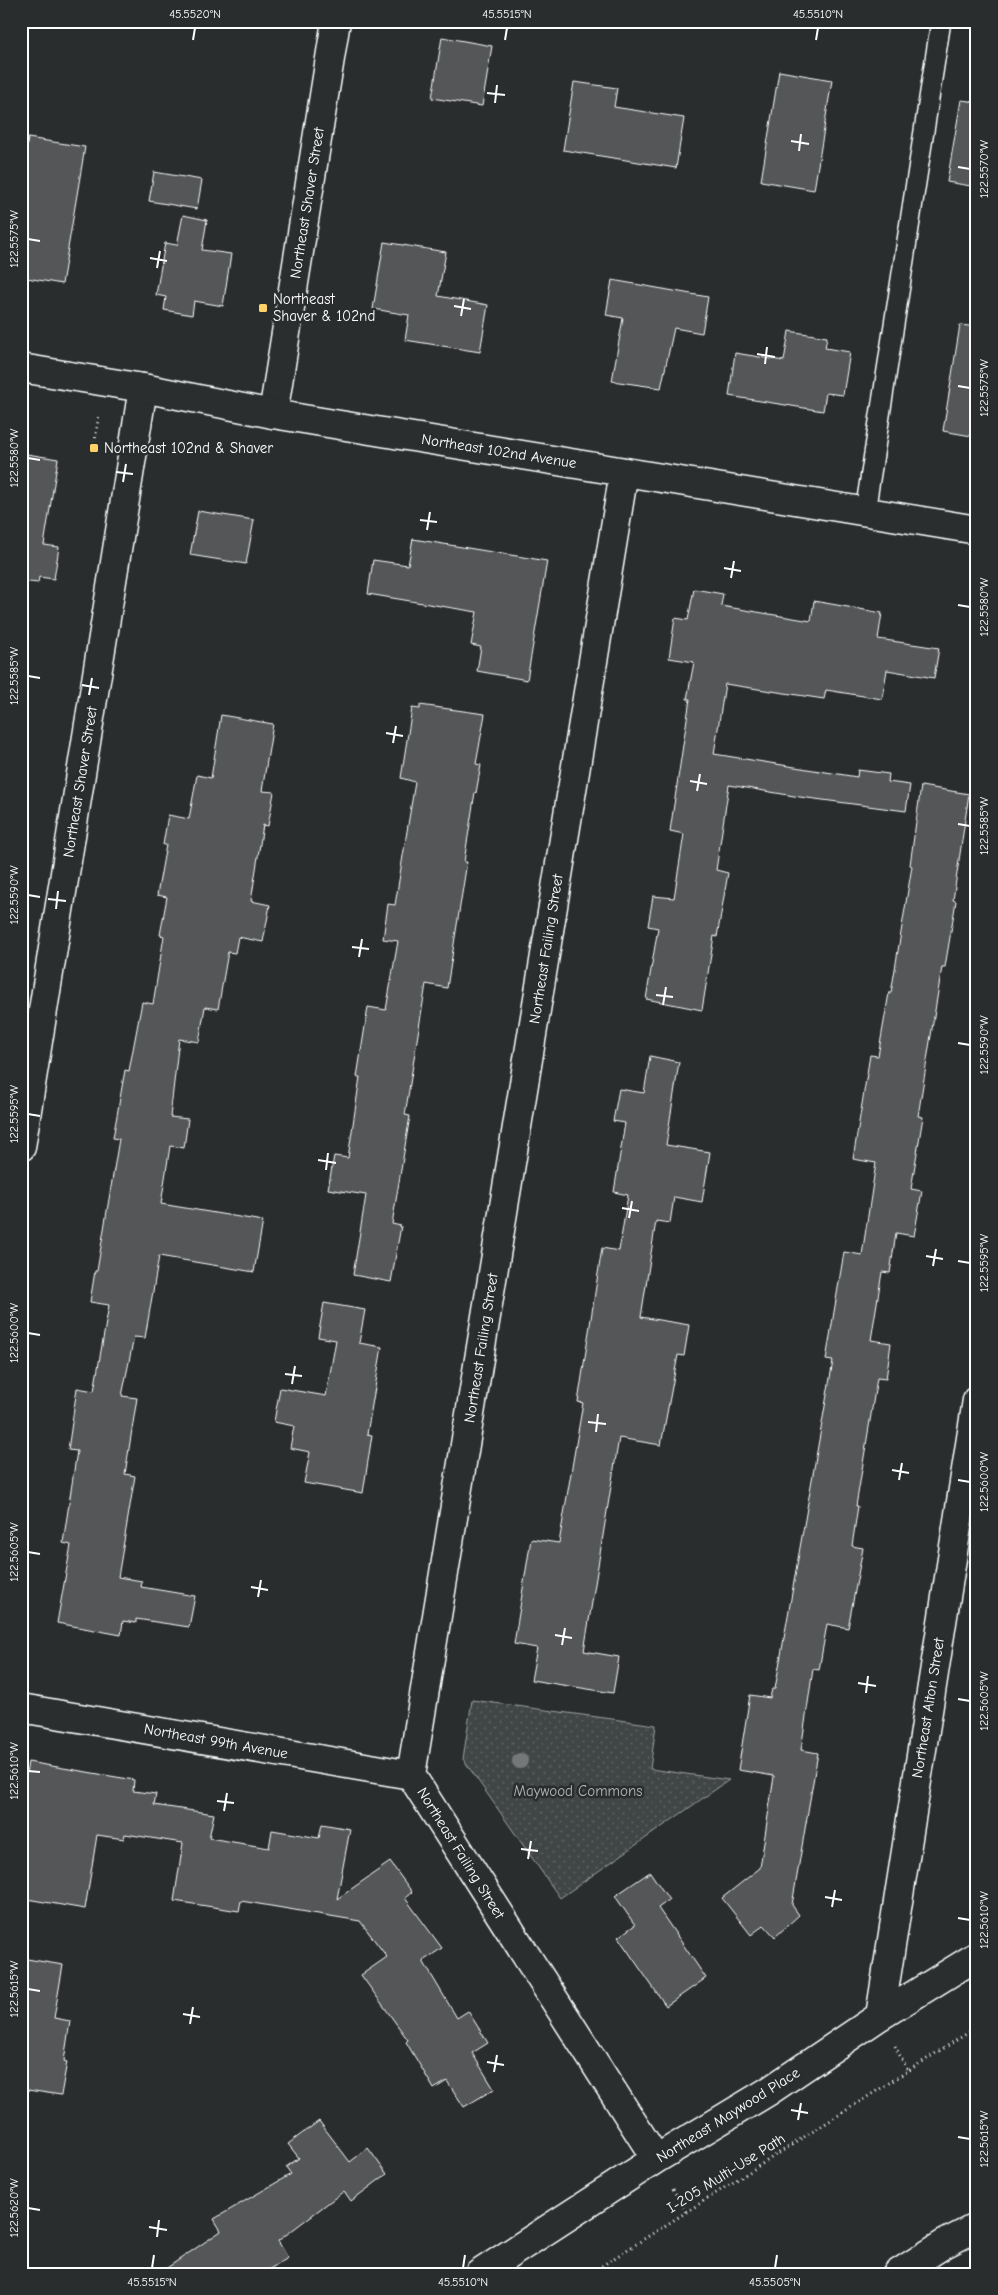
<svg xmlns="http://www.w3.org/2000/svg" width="998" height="2295" font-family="'Comic Neue',sans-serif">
	<defs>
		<pattern id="grass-dots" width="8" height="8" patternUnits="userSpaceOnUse" patternTransform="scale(1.25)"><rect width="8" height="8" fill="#414445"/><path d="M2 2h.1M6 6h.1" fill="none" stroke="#5e6061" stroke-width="1.8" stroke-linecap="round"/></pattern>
	</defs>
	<rect width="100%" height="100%" fill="#2a2d2e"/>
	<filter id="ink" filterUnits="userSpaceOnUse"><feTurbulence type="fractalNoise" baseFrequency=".02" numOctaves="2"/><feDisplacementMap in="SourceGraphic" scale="10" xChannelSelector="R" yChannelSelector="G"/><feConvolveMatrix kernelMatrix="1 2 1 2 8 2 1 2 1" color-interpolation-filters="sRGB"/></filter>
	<g filter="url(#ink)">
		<path fill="url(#grass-dots)" stroke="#a0a2a2" d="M 472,1700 L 656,1725 L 650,1769 L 729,1780 L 560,1898 L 463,1759 Z"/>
		<path fill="#555758" stroke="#fff" d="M 442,37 L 492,46 L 482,106 L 432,98 Z
			M 779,71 L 832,80 L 814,190 L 761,181 Z
			M 574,82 L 617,88 L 614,107 L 684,118 L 676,168 L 563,150 Z
			M 961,100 L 977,102 L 977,187 L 947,182 Z
			M 28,138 L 85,147 L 62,284 L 21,277 L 21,181 Z
			M 154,172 L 202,180 L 197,209 L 149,201 Z
			M 183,215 L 207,220 L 202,250 L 231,254 L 223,306 L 194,301 L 192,315 L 164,310 L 166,297 L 156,295 L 165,243 L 177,245 Z
			M 384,242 L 446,252 L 438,296 L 488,305 L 480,352 L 405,340 L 409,315 L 373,309 Z
			M 612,280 L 708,297 L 702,333 L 674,328 L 661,388 L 612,381 L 623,318 L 606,315 Z
			M 960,325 L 977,327 L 977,437 L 943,431 Z
			M 789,331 L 827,337 L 825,348 L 850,352 L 843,395 L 826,393 L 823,411 L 729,396 L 735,353 L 784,361 Z
			M 21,453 L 58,459 L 44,545 L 59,547 L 54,579 L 39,577 L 38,583 L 21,581 Z
			M 198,511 L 254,520 L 246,564 L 190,555 Z
			M 413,539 L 547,561 L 527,680 L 477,671 L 481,647 L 471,645 L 477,612 L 368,594 L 373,560 L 408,565 Z
			M 694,589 L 723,594 L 721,606 L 811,621 L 814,601 L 882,613 L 878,639 L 939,648 L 934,678 L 887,670 L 882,699 L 826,690 L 824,699 L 725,684 L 714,754 L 857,777 L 858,770 L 889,774 L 888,782 L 910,785 L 906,811 L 800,797 L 729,785 L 716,870 L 728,873 L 717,937 L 714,936 L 702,1010 L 646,999 L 658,928 L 648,926 L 653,896 L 674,898 L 684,834 L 670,831 L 690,699 L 687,699 L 694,662 L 669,658 L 675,618 L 688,620 Z
			M 420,705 L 485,714 L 476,764 L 481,765 L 476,793 L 475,792 L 464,862 L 467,862 L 447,988 L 426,984 L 405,1115 L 410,1116 L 392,1224 L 401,1226 L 391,1282 L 353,1275 L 366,1195 L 328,1189 L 334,1156 L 348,1158 L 360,1077 L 357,1077 L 368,1007 L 386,1010 L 398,941 L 383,939 L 388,904 L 395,905 L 415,782 L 401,778 L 412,708 L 420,709 Z
			M 221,715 L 273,724 L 262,791 L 274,792 L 268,826 L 263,825 L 251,901 L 270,905 L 263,942 L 238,937 L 235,953 L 228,952 L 218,1009 L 205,1007 L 199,1042 L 179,1039 L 170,1117 L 188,1119 L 184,1148 L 170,1146 L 161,1204 L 263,1221 L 254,1272 L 159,1256 L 145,1338 L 134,1337 L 122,1396 L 137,1398 L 125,1474 L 135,1476 L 118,1577 L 142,1581 L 141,1587 L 195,1596 L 189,1627 L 136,1619 L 136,1623 L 123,1621 L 121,1635 L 57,1623 L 71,1545 L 63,1543 L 77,1451 L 68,1450 L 77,1388 L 94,1391 L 109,1305 L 90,1302 L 95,1271 L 97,1271 L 119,1139 L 113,1138 L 125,1070 L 129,1071 L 142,1002 L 153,1004 L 164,936 L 160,935 L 167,897 L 157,895 L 166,845 L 163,845 L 168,815 L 189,819 L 197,775 L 211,778 Z
			M 921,786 L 969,794 L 953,900 L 956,901 L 945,967 L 942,967 L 918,1116 L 923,1117 L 911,1189 L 922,1191 L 914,1236 L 896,1233 L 890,1273 L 882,1272 L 871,1340 L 891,1343 L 886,1379 L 877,1378 L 856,1506 L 858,1506 L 852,1546 L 863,1548 L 848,1628 L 827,1624 L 819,1670 L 813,1669 L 801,1750 L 818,1753 L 792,1905 L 799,1915 L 775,1937 L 764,1925 L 751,1935 L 722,1898 L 760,1868 L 774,1776 L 738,1770 L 750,1695 L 770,1698 L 772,1689 L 775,1689 L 833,1361 L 826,1360 L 844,1252 L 862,1255 L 876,1163 L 853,1159 L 870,1055 L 878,1056 L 889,993 L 891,993 L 912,866 L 910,865 Z
			M 650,1056 L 679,1062 L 666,1145 L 710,1152 L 702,1202 L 674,1197 L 670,1223 L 656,1221 L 641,1317 L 689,1325 L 684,1356 L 678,1355 L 661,1445 L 619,1438 L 584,1651 L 619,1657 L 613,1693 L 531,1680 L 537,1648 L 514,1644 L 531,1539 L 559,1543 L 583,1403 L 578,1402 L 602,1248 L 619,1251 L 628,1195 L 614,1192 L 625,1123 L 613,1121 L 619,1089 L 644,1093 Z
			M 324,1303 L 365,1310 L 359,1343 L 382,1347 L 367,1434 L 372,1435 L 363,1493 L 304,1483 L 310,1452 L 290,1448 L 294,1426 L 274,1422 L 280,1388 L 326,1396 L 336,1340 L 318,1337 Z
			M 28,1762 L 134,1780 L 133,1791 L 156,1794 L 154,1805 L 214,1814 L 209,1838 L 269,1848 L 272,1830 L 319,1838 L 322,1824 L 350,1829 L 337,1899 L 390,1862 L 412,1892 L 405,1898 L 442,1948 L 423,1961 L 457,2018 L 468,2011 L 488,2043 L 472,2053 L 494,2089 L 464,2107 L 447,2081 L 434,2089 L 406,2042 L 408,2040 L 361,1975 L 387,1957 L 360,1921 L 241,1901 L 239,1911 L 174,1901 L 183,1843 L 125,1834 L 124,1839 L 97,1835 L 85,1909 L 21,1898 L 21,1802 Z
			M 650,1872 L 669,1900 L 658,1908 L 706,1978 L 666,2006 L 618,1937 L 635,1925 L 615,1896 Z
			M 21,1958 L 63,1965 L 54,2018 L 70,2021 L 64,2061 L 67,2062 L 61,2095 L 21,2089 Z
			M 319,2121 L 350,2162 L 368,2148 L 387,2174 L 351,2201 L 344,2191 L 278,2241 L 288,2258 L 261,2274 L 158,2274 L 221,2231 L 214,2219 L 291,2174 L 286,2167 L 299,2158 L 288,2144 Z"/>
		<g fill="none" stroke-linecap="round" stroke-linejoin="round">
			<g stroke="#fff" stroke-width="22">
				<path id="service" d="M 865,512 L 941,21"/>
			</g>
			<g stroke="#fff" stroke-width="31">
				<path id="minor" d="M 273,414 L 336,21
					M 624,472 L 411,1775 L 656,2159
					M 21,1147 L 143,388
					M 21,1708 L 411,1775
					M 880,2016 L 977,1400
					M 479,2274 L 656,2159 L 769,2091 L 880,2016 L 977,1956"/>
			</g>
			<g stroke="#fff" stroke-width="31">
				<path id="secondary" d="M 21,368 L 143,388 L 273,414 L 977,530"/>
			</g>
			<g stroke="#fff" stroke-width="31">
				<path id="motorway" d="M 897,2274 L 944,2244 L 977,2227"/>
			</g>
			<path stroke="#fff" stroke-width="3" stroke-dasharray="1 4" stroke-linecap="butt" d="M 94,448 L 99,414
				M 895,2046 L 908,2071
				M 673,2189 L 686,2212
				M 589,2274 L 977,2027"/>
			<use href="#service" stroke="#2a2d2e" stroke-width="19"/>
			<use href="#minor" stroke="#2a2d2e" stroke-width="28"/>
			<use href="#secondary" stroke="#2a2d2e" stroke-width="28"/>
			<use href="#motorway" stroke="#2a2d2e" stroke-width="28"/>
		</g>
		<circle fill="#757778" cx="520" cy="1761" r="8"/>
	</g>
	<path fill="none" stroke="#fff" stroke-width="2" d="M 193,40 L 195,28M 505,40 L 507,28M 816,40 L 818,28M 487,93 L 505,95M 495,103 L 497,85M 791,141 L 809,144M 799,151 L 801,134M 958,167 L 970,169M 28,239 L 40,241M 150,258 L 167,261M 157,268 L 160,251M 454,306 L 471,309M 461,316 L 464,299M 757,354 L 775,357M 765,364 L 767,347M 958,386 L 970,388M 28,458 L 40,460M 116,472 L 133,474M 123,482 L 126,464M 420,520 L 437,522M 427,530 L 430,512M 724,568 L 741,571M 731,578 L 734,561M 958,605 L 970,607M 28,676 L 40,678M 82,685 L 99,688M 89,695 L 92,678M 386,733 L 403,736M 393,743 L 396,726M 690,781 L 707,784M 697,791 L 700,774M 958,824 L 970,826M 28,895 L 40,897M 48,899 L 66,901M 56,909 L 58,891M 352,947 L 369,949M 359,957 L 362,939M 656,995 L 673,997M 663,1005 L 666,987M 958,1043 L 970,1045M 28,1114 L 40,1116M 318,1160 L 336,1163M 326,1170 L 328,1153M 622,1208 L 639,1211M 629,1218 L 632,1201M 926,1256 L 943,1259M 958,1261 L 970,1263M 933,1266 L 936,1249M 28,1333 L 40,1335M 285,1374 L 302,1376M 292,1384 L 295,1366M 588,1422 L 606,1424M 596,1432 L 598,1414M 892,1470 L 909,1473M 899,1480 L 902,1463M 958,1480 L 970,1482M 28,1552 L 40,1554M 251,1587 L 268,1590M 258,1597 L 261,1580M 555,1635 L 572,1638M 562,1645 L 565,1628M 858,1683 L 876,1686M 866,1693 L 868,1676M 958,1699 L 970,1701M 28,1771 L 40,1772M 217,1801 L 234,1803M 224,1811 L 227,1793M 521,1849 L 538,1851M 528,1859 L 531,1841M 825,1897 L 842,1900M 832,1907 L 835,1890M 958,1918 L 970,1920M 28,1989 L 40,1991M 183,2014 L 200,2017M 190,2024 L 193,2007M 487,2062 L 504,2065M 494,2072 L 497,2055M 791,2110 L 808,2113M 798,2120 L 801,2103M 958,2137 L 970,2139M 28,2208 L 40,2210M 149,2227 L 167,2230M 157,2237 L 159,2220M 152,2268 L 154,2255M 463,2268 L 465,2255M 775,2268 L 777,2255"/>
	<g fill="#ffd166" stroke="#2a2d2e" stroke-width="2">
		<rect x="258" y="303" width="10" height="10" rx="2.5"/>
		<rect x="89" y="443" width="10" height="10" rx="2.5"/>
	</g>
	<g text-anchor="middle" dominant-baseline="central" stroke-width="5" stroke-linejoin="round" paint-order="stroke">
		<g font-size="15" fill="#fff" stroke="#2a2d2e">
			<text transform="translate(307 203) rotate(-81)">Northeast Shaver Street</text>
			<text transform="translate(499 451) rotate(9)">Northeast 102nd Avenue</text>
			<text transform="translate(80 782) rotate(-81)">Northeast Shaver Street</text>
			<text transform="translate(546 949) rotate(-81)">Northeast Failing Street</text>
			<text transform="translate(481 1348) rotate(-81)">Northeast Failing Street</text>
			<text transform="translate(928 1708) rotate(-81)">Northeast Alton Street</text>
			<text transform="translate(216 1741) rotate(10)">Northeast 99th Avenue</text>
			<text transform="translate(461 1853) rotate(58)">Northeast Failing Street</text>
			<text transform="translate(728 2115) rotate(-32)">Northeast Maywood Place</text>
			<text transform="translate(726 2173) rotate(-32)">I-205 Multi-Use Path</text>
		</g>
		<g font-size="15" fill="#fff" stroke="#2a2d2e" text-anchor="start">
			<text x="273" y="299">Northeast<tspan x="273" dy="17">Shaver &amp; 102nd</tspan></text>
			<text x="104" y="448">Northeast 102nd &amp; Shaver</text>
		</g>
		<g font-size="15" fill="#b3b4b5" stroke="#2a2d2e">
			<text x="578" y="1791">Maywood Commons</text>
		</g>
	</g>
	<rect width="998" height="2295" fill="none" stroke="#2a2d2e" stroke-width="55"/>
	<rect x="28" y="28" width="942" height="2240" fill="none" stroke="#fff" stroke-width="2"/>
	<g font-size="12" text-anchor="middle" fill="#fff">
		<text x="195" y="18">45.5520°N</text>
		<text x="507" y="18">45.5515°N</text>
		<text x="818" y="18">45.5510°N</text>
		<text transform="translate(984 169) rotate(-90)" y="4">122.5570°W</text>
		<text transform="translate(14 239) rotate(-90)" y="4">122.5575°W</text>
		<text transform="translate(984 388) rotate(-90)" y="4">122.5575°W</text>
		<text transform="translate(14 458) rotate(-90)" y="4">122.5580°W</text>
		<text transform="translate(984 607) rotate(-90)" y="4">122.5580°W</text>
		<text transform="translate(14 676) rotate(-90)" y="4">122.5585°W</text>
		<text transform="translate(984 826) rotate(-90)" y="4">122.5585°W</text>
		<text transform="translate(14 895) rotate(-90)" y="4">122.5590°W</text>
		<text transform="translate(984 1045) rotate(-90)" y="4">122.5590°W</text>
		<text transform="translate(14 1114) rotate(-90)" y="4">122.5595°W</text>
		<text transform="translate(984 1263) rotate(-90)" y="4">122.5595°W</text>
		<text transform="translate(14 1333) rotate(-90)" y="4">122.5600°W</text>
		<text transform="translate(984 1482) rotate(-90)" y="4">122.5600°W</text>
		<text transform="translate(14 1552) rotate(-90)" y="4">122.5605°W</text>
		<text transform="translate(984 1701) rotate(-90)" y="4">122.5605°W</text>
		<text transform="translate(14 1771) rotate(-90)" y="4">122.5610°W</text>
		<text transform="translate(984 1920) rotate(-90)" y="4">122.5610°W</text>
		<text transform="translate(14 1989) rotate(-90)" y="4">122.5615°W</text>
		<text transform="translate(984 2139) rotate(-90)" y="4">122.5615°W</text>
		<text transform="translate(14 2208) rotate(-90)" y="4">122.5620°W</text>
		<text x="152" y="2286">45.5515°N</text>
		<text x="463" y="2286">45.5510°N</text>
		<text x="775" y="2286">45.5505°N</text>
	</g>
</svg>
